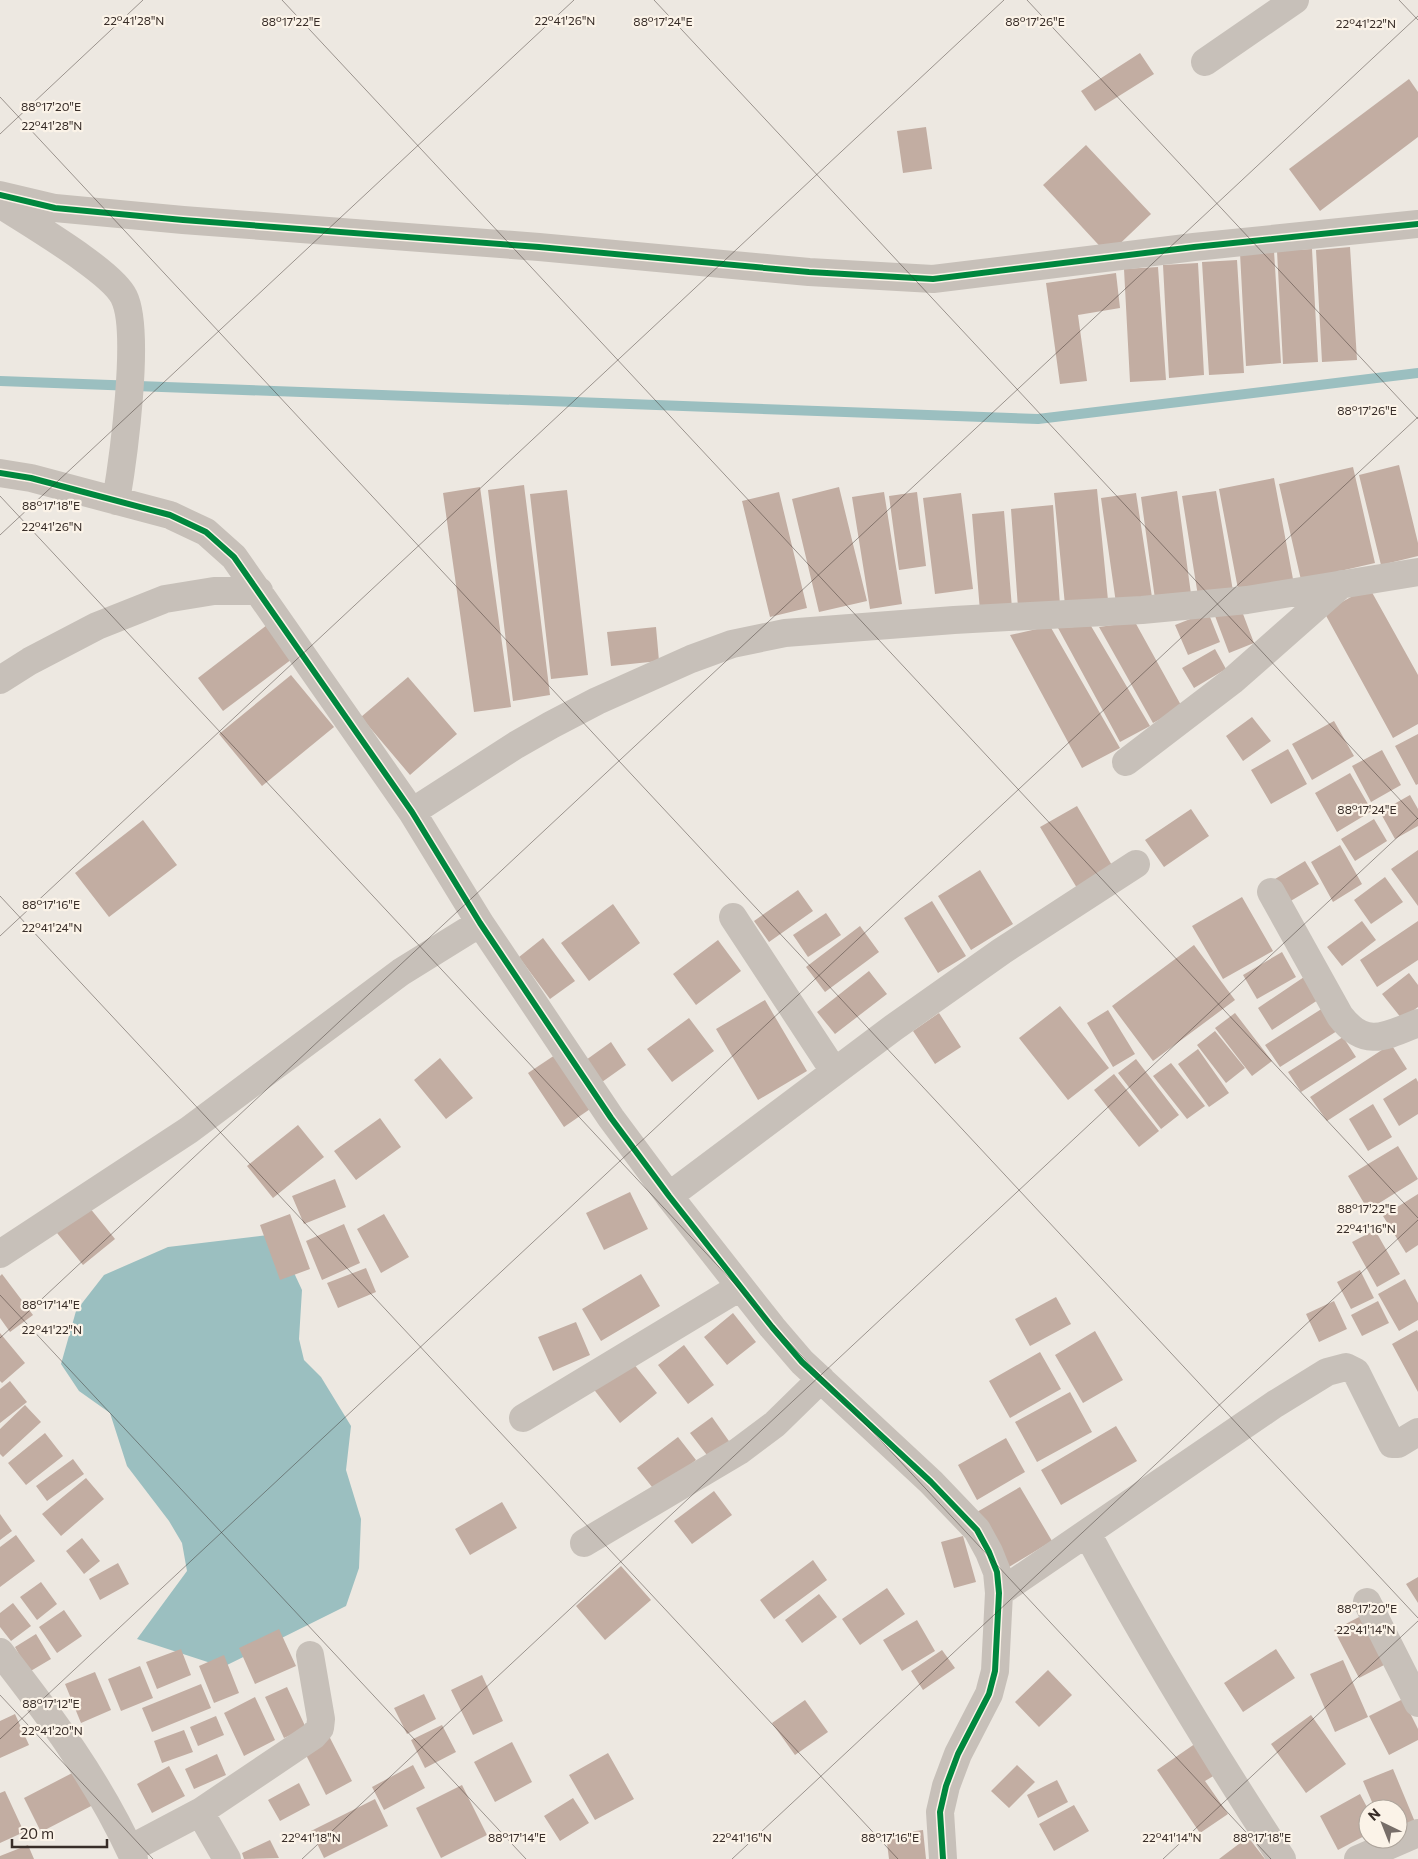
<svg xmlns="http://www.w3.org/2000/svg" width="1418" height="1859" font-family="Commissioner,sans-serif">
	<rect width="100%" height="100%" fill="#ede8e1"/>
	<path fill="#9bbfc0" d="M 276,1234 L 302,1290 L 299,1339 L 304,1360 L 321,1377 L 351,1426 L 346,1470 L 361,1519 L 359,1568 L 346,1606 L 223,1667 L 137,1639 L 187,1571 L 182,1543 L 169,1521 L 127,1466 L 110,1413 L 79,1391 L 61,1364 L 76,1311 L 104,1275 L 168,1247 Z"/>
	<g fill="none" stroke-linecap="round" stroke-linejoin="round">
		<path stroke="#9bbfc0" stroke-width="10" d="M 0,381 L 1038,419 L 1418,373"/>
	</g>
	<path fill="#c2ada2" d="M 1140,53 L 1154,74 L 1095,111 L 1081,91 Z
		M 1409,79 L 1418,92 L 1418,137 L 1320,211 L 1289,169 Z
		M 926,127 L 932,169 L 903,173 L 897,131 Z
		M 1086,145 L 1151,214 L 1108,255 L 1043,185 Z
		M 1350,247 L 1357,360 L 1322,362 L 1316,250 Z
		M 1312,249 L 1318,362 L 1283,364 L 1277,251 Z
		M 1274,251 L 1281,363 L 1246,366 L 1240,253 Z
		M 1237,260 L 1244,373 L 1209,375 L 1202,262 Z
		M 1198,263 L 1204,375 L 1169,378 L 1163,265 Z
		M 1158,267 L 1166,380 L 1130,382 L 1124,269 Z
		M 1116,273 L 1120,308 L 1078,315 L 1087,381 L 1060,384 L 1046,283 Z
		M 1399,465 L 1418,543 L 1418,556 L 1381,565 L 1359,475 Z
		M 1353,467 L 1375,563 L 1301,580 L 1279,484 Z
		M 1274,478 L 1293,579 L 1238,589 L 1219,489 Z
		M 524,485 L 550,695 L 513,701 L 488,490 Z
		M 480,487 L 511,707 L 474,712 L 443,493 Z
		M 839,487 L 867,601 L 819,612 L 792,499 Z
		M 1097,489 L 1108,600 L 1065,605 L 1054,493 Z
		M 567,490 L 588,675 L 551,679 L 530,494 Z
		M 1177,491 L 1191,594 L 1155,599 L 1141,497 Z
		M 1216,491 L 1233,591 L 1198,596 L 1182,496 Z
		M 779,492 L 807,608 L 770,617 L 742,501 Z
		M 884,492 L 902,604 L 870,609 L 852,497 Z
		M 917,492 L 926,566 L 899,570 L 889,496 Z
		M 961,493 L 973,589 L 935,594 L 923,498 Z
		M 1136,493 L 1152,597 L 1116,603 L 1101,498 Z
		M 1053,505 L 1060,605 L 1018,608 L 1011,509 Z
		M 1004,511 L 1012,608 L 980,611 L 972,514 Z
		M 1369,587 L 1418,675 L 1418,724 L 1393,738 L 1324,612 Z
		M 1240,606 L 1254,643 L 1229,653 L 1215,616 Z
		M 1208,612 L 1220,642 L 1188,655 L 1175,625 Z
		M 1135,622 L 1182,707 L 1153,723 L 1099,627 Z
		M 267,625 L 292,659 L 223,711 L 198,678 Z
		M 1050,626 L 1120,748 L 1082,768 L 1010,635 Z
		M 1091,626 L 1150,726 L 1120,742 L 1058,628 Z
		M 656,627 L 659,661 L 611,666 L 607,632 Z
		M 1215,649 L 1226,669 L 1194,688 L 1182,668 Z
		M 291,675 L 334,727 L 262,786 L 219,734 Z
		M 408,677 L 457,734 L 410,775 L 361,717 Z
		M 1252,717 L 1271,741 L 1243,761 L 1226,736 Z
		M 1334,721 L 1354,756 L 1312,780 L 1292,744 Z
		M 1418,734 L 1418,784 L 1416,785 L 1395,746 Z
		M 1288,749 L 1307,784 L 1271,804 L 1251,770 Z
		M 1382,750 L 1401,785 L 1371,802 L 1352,766 Z
		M 1350,773 L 1372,811 L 1337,832 L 1315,793 Z
		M 1410,795 L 1418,809 L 1418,826 L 1395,839 L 1380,812 Z
		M 1077,806 L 1113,867 L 1077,888 L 1040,827 Z
		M 1191,809 L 1209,836 L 1164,867 L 1145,840 Z
		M 1374,819 L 1387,841 L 1355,861 L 1341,839 Z
		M 143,820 L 177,865 L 109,917 L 75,873 Z
		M 1340,845 L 1362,884 L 1333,902 L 1311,862 Z
		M 1418,850 L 1418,906 L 1391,869 Z
		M 1305,861 L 1319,884 L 1289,902 L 1275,879 Z
		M 980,870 L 1013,924 L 971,950 L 938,896 Z
		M 1385,877 L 1403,902 L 1371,924 L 1354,900 Z
		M 798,890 L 813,911 L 769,942 L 754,921 Z
		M 1242,897 L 1273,951 L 1223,979 L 1192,926 Z
		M 932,901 L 966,956 L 938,973 L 904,918 Z
		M 613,904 L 640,943 L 589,981 L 561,943 Z
		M 826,913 L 841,935 L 808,957 L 793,935 Z
		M 1362,921 L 1376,940 L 1342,966 L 1327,947 Z
		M 1418,921 L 1418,960 L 1377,987 L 1360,960 Z
		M 860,926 L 879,952 L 825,992 L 806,967 Z
		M 543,938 L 575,981 L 550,999 L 519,957 Z
		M 718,940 L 741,971 L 696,1005 L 673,974 Z
		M 1194,945 L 1235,1000 L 1153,1061 L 1112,1006 Z
		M 1282,952 L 1296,977 L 1257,999 L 1243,975 Z
		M 869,971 L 887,994 L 835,1034 L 817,1012 Z
		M 1409,973 L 1418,985 L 1418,1007 L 1402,1019 L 1382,994 Z
		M 1304,977 L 1318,1000 L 1272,1030 L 1258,1008 Z
		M 765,1000 L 807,1071 L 758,1100 L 716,1029 Z
		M 1060,1006 L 1109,1068 L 1068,1100 L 1019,1038 Z
		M 1323,1008 L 1337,1031 L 1280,1067 L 1265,1045 Z
		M 1108,1010 L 1135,1054 L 1113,1067 L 1087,1023 Z
		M 939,1013 L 961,1047 L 935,1064 L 913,1031 Z
		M 1235,1013 L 1272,1061 L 1252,1076 L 1215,1028 Z
		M 689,1018 L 714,1051 L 672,1082 L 647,1049 Z
		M 1215,1031 L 1245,1068 L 1226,1083 L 1197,1045 Z
		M 1343,1037 L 1356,1057 L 1301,1092 L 1288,1072 Z
		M 611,1042 L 626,1065 L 602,1082 L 586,1060 Z
		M 1391,1044 L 1407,1069 L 1327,1121 L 1310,1097 Z
		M 1198,1049 L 1229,1093 L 1209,1107 L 1178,1064 Z
		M 558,1053 L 593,1107 L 564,1127 L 528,1073 Z
		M 440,1058 L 473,1098 L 446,1119 L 414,1080 Z
		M 1136,1059 L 1179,1115 L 1161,1129 L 1118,1073 Z
		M 1171,1063 L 1205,1106 L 1187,1119 L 1153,1076 Z
		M 1114,1074 L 1159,1131 L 1139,1147 L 1094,1090 Z
		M 1416,1078 L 1418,1082 L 1418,1114 L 1399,1126 L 1383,1099 Z
		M 1373,1104 L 1392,1137 L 1368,1151 L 1349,1119 Z
		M 380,1118 L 401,1147 L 356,1180 L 334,1151 Z
		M 298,1125 L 324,1157 L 273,1198 L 247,1166 Z
		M 1398,1146 L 1418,1179 L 1368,1210 L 1348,1176 Z
		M 335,1179 L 346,1207 L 304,1224 L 292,1196 Z
		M 630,1192 L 648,1229 L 604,1250 L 586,1213 Z
		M 1418,1194 L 1418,1245 L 1406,1253 L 1383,1216 Z
		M 85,1202 L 115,1239 L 83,1265 L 53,1228 Z
		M 290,1214 L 310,1269 L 280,1280 L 260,1225 Z
		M 384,1214 L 409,1257 L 381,1273 L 357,1229 Z
		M 344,1224 L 360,1263 L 322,1280 L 306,1241 Z
		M 1375,1230 L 1400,1274 L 1377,1287 L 1352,1242 Z
		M 366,1268 L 376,1292 L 338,1308 L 327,1283 Z
		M 1360,1270 L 1374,1298 L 1351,1309 L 1337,1282 Z
		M 2,1274 L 33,1315 L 10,1332 L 0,1318 L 0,1276 Z
		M 641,1274 L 660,1306 L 601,1341 L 582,1309 Z
		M 1405,1279 L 1418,1303 L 1418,1320 L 1399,1331 L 1378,1294 Z
		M 1056,1297 L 1071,1324 L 1030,1346 L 1015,1319 Z
		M 1334,1301 L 1347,1329 L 1319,1342 L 1306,1314 Z
		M 1378,1301 L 1389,1323 L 1362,1336 L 1351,1315 Z
		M 733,1313 L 756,1342 L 727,1365 L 704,1337 Z
		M 576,1322 L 590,1355 L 553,1371 L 538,1337 Z
		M 1417,1330 L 1418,1332 L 1418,1392 L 1392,1344 Z
		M 1095,1331 L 1123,1380 L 1083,1403 L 1055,1355 Z
		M 0,1333 L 25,1363 L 2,1383 L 0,1381 Z
		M 684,1345 L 714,1385 L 688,1404 L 658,1365 Z
		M 1040,1352 L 1061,1389 L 1010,1418 L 989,1381 Z
		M 629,1358 L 657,1393 L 620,1423 L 592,1387 Z
		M 10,1381 L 27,1402 L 0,1423 L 0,1389 Z
		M 1070,1392 L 1092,1432 L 1037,1462 L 1015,1422 Z
		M 25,1405 L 41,1422 L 3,1457 L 0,1454 L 0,1429 Z
		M 712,1417 L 731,1444 L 710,1459 L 690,1433 Z
		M 1116,1426 L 1137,1461 L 1061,1505 L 1041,1470 Z
		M 45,1433 L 63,1456 L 26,1485 L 8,1463 Z
		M 678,1437 L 696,1460 L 656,1492 L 637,1468 Z
		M 1006,1438 L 1025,1472 L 977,1500 L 958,1465 Z
		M 73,1459 L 84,1474 L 47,1501 L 36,1486 Z
		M 86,1478 L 104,1499 L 61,1536 L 42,1514 Z
		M 1020,1487 L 1052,1541 L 1009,1567 L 977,1512 Z
		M 714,1491 L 732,1515 L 692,1544 L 674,1521 Z
		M 502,1502 L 517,1528 L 470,1555 L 455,1529 Z
		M 0,1514 L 12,1531 L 0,1540 Z
		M 16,1535 L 35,1561 L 0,1587 L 0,1547 Z
		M 963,1536 L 976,1582 L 954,1588 L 941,1542 Z
		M 82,1538 L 100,1561 L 84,1574 L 66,1551 Z
		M 813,1560 L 827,1580 L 774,1619 L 760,1600 Z
		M 118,1563 L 129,1584 L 100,1600 L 89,1579 Z
		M 621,1566 L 651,1600 L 605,1640 L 576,1606 Z
		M 1418,1577 L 1418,1603 L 1406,1584 Z
		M 41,1582 L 57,1604 L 37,1620 L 20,1597 Z
		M 887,1588 L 905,1614 L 860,1645 L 842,1619 Z
		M 819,1594 L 837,1617 L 802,1643 L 785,1620 Z
		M 13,1603 L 31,1626 L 11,1641 L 0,1627 L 0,1613 Z
		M 64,1610 L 82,1636 L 57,1653 L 39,1627 Z
		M 1361,1616 L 1386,1664 L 1359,1678 L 1334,1630 Z
		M 917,1620 L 935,1651 L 902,1671 L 883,1640 Z
		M 279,1629 L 296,1666 L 255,1684 L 239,1648 Z
		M 36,1634 L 51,1659 L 29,1672 L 15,1647 Z
		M 181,1649 L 191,1675 L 157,1689 L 146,1662 Z
		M 1276,1649 L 1295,1678 L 1243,1712 L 1224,1683 Z
		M 942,1650 L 955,1668 L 923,1690 L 911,1671 Z
		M 224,1655 L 239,1693 L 214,1703 L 199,1666 Z
		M 1343,1660 L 1368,1717 L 1335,1732 L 1310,1674 Z
		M 140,1666 L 153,1698 L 121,1711 L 108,1679 Z
		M 1048,1670 L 1072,1695 L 1039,1727 L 1015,1702 Z
		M 95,1672 L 111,1710 L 81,1723 L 65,1684 Z
		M 482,1675 L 503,1721 L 473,1735 L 451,1690 Z
		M 201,1684 L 211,1708 L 152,1732 L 142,1708 Z
		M 287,1687 L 306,1728 L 284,1738 L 265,1697 Z
		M 424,1694 L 436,1719 L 407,1734 L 394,1708 Z
		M 255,1697 L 275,1740 L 244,1756 L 224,1713 Z
		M 1403,1699 L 1418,1729 L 1418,1740 L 1389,1755 L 1369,1716 Z
		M 805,1700 L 828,1732 L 795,1755 L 772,1723 Z
		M 15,1714 L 29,1745 L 0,1758 L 0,1721 Z
		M 1311,1715 L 1346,1764 L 1306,1793 L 1271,1744 Z
		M 216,1716 L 224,1735 L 198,1746 L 190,1727 Z
		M 442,1725 L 456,1752 L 425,1768 L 411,1740 Z
		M 184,1730 L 193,1752 L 162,1763 L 154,1741 Z
		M 329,1736 L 352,1781 L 326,1795 L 303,1749 Z
		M 1199,1741 L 1220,1772 L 1205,1781 L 1228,1814 L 1200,1833 L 1157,1770 Z
		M 512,1742 L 532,1782 L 495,1802 L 474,1762 Z
		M 608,1753 L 634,1799 L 595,1820 L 569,1775 Z
		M 217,1754 L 226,1775 L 194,1789 L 185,1769 Z
		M 413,1765 L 425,1788 L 384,1810 L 372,1787 Z
		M 1017,1765 L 1035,1782 L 1009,1808 L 991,1791 Z
		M 169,1766 L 185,1796 L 152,1813 L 137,1784 Z
		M 1393,1769 L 1415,1822 L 1398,1830 L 1398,1809 L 1375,1809 L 1363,1781 Z
		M 78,1770 L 95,1804 L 41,1832 L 24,1798 Z
		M 1057,1780 L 1068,1802 L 1038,1818 L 1027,1795 Z
		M 299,1783 L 310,1805 L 280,1821 L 268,1800 Z
		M 462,1785 L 487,1835 L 441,1858 L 416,1808 Z
		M 5,1791 L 24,1832 L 0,1843 L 0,1793 Z
		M 1360,1794 L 1368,1809 L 1368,1834 L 1338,1850 L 1320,1816 Z
		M 573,1798 L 589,1823 L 560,1841 L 544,1816 Z
		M 375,1799 L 388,1826 L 324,1858 L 311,1831 Z
		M 1074,1805 L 1089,1831 L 1054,1851 L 1039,1824 Z
		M 923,1830 L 926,1859 L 889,1859 L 886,1835 Z
		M 1248,1837 L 1265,1859 L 1219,1859 Z
		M 270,1840 L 279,1858 L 244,1859 L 242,1853 Z
		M 28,1845 L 34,1859 L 0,1859 L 0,1856 Z"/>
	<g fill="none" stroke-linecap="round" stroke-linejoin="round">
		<path stroke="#c7c0b9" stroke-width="28" d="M 1205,62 L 1295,0
			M 0,195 L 55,208 L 183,220 L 539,247 L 809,272 L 933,279 L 1194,247 L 1418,224
			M 0,204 C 27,222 112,271 124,297 C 141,331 123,460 116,501
			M 0,473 L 31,478 L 170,515 L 206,532 L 234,557 L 412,812 L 480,923 L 611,1118 L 669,1196 L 772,1327 L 802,1362 L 931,1482 L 977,1530 L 989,1552 L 997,1572 L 999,1593 L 995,1671 L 989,1694 L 958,1754 L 946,1786 L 940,1812 L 943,1859
			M 0,680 L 30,661 L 97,626 L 165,599 L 214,591 L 259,591
			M 1126,762 L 1232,681 L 1342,584
			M 412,812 L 516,745 L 551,725 L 597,701 L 691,659 L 732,644 L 785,633 L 954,620 L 1142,610 L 1247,600 L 1418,572
			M 1271,892 L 1340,1016 C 1365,1049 1386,1036 1418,1023
			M 733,917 L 834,1071
			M 669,1196 L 893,1028 L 1002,951 L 1136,864
			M 0,1254 L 189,1130 L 401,972 L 480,923
			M 523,1418 L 740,1287
			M 1087,1533 C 1147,1645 1212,1752 1282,1859
			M 584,1543 L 739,1451 L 775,1424 L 821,1379
			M 999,1593 L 1275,1404 L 1327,1372 L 1346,1367 L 1356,1372 L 1392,1444 L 1398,1444 L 1418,1432
			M 1367,1602 L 1418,1703
			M 0,1652 C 51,1717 100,1783 134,1859
			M 200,1812 L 227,1859
			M 130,1849 L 200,1812 L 313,1736 L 320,1728 L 321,1719 L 310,1655
			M 1358,1859 L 1418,1833"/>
		<g stroke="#fbf3e8" stroke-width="9">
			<path id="cycleway" d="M 0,195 L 55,208 L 183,220 L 539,247 L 809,272 L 933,279 L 1194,247 L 1418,224
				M 0,473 L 31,478 L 170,515 L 206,532 L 234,557 L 412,812 L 480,923 L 611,1118 L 669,1196 L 772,1327 L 802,1362 L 931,1482 L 977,1530 L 989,1552 L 997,1572 L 999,1593 L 995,1671 L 989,1694 L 958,1754 L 946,1786 L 940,1812 L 943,1859"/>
		</g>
		<use href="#cycleway" stroke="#00873e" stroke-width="6"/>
	</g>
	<path fill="none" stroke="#382d28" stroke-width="1" stroke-opacity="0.45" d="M 282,0 L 1418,1218M 654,0 L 1418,819M 1027,0 L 1418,419M 1399,0 L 1418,20M 0,97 L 1418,1618M 0,134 L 143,0M 0,496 L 1271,1859M 0,535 L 574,0M 0,896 L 898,1859M 0,936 L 1004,0M 0,1295 L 526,1859M 0,1338 L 1418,16M 0,1695 L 153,1859M 0,1739 L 1418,417M 302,1859 L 1418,818M 732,1859 L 1418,1220M 1163,1859 L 1418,1621"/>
	<g font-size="12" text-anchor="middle" fill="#382d28" stroke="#fbf3e8" stroke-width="4.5" stroke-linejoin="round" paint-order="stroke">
		<text x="565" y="25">22°41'26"N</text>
		<text x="134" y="25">22°41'28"N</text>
		<text x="291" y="26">88°17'22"E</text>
		<text x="663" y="26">88°17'24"E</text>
		<text x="1035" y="26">88°17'26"E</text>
		<text x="1366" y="28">22°41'22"N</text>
		<text x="51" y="111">88°17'20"E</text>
		<text x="52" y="130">22°41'28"N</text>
		<text x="1367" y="415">88°17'26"E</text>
		<text x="51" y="510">88°17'18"E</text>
		<text x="52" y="531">22°41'26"N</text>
		<text x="1367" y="814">88°17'24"E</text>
		<text x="51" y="909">88°17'16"E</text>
		<text x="52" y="932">22°41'24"N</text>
		<text x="1367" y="1213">88°17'22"E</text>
		<text x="1366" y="1233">22°41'16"N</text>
		<text x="51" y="1309">88°17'14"E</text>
		<text x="52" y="1334">22°41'22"N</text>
		<text x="1367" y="1613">88°17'20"E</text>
		<text x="1366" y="1634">22°41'14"N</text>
		<text x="51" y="1708">88°17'12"E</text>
		<text x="52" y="1735">22°41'20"N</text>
		<text x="517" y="1842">88°17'14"E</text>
		<text x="890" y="1842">88°17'16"E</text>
		<text x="1262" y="1842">88°17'18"E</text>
		<text x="311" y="1842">22°41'18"N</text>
		<text x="742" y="1842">22°41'16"N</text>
		<text x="1172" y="1842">22°41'14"N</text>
	</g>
	<g transform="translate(1383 1824) rotate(317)"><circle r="24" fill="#fbf3e8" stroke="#ada49b"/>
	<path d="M0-4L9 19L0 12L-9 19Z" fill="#776e69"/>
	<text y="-8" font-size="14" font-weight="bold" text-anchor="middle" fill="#382d28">N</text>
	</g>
	<path d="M12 1839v8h95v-8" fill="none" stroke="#382d28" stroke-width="2.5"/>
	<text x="20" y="1839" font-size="15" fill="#382d28" stroke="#fbf3e8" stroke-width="4" paint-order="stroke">20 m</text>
</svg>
